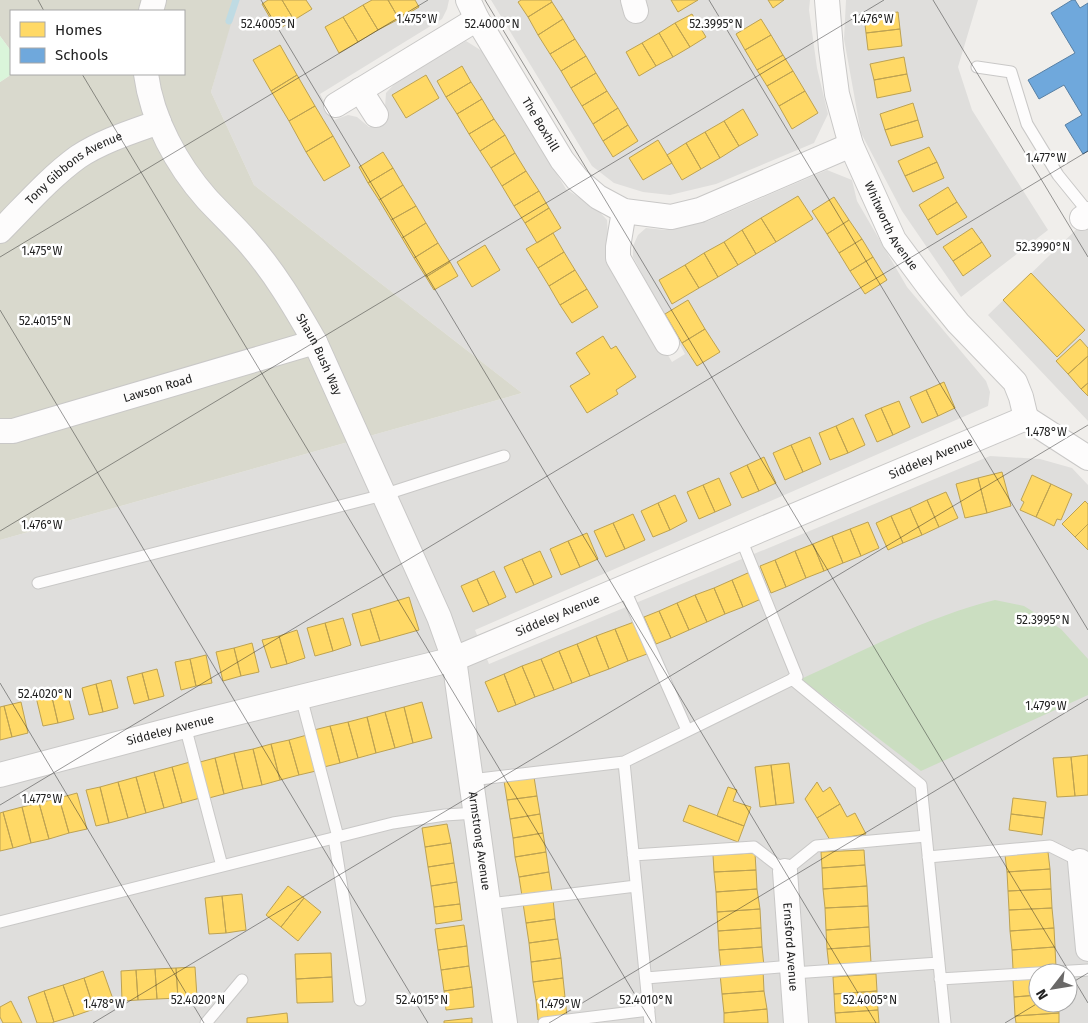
<svg xmlns="http://www.w3.org/2000/svg" width="1088" height="1023" font-family="'Fira Sans',sans-serif">
	<rect width="100%" height="100%" fill="#f0eeeb"/>
	<path fill="#dfdedc" fill-rule="evenodd" d="M 237,0 L 449,0 L 447,9 L 442,19 L 320,94 L 334,120 L 348,115 L 357,117 L 369,127 L 389,117 L 385,107 L 386,93 L 397,81 L 466,41 L 482,51 L 566,189 L 597,209 L 607,220 L 609,251 L 614,264 L 672,362 L 685,354 L 633,257 L 633,246 L 638,235 L 646,228 L 665,230 L 708,221 L 827,170 L 852,180 L 857,201 L 907,287 L 986,381 L 990,392 L 988,406 L 475,630 L 489,664 L 990,456 L 1040,459 L 1072,468 L 1088,485 L 1088,1023 L 0,1023 L 0,540 L 522,393 L 254,185 L 211,92 ZM 1038,973 L 1068,973 L 1068,1003 L 1038,1003 Z
		M 491,0 L 810,0 L 809,10 L 817,68 L 828,114 L 814,143 L 716,184 L 670,195 L 643,192 L 614,183 L 592,166 Z
		M 846,0 L 978,0 L 958,67 L 972,110 L 1048,230 L 961,297 L 902,211 L 861,133 L 844,39 Z
		M 1088,221 L 1088,421 L 988,315 L 1083,223 Z"/>
	<path fill="#d9d9cd" d="M 0,0 L 238,0 L 211,92 L 254,185 L 522,393 L 0,540 L 0,82 L 12,74 L 184,74 L 184,11 L 11,11 L 11,51 L 0,36 Z"/>
	<path fill="#cbdec1" d="M 995,600 L 1024,606 L 1061,629 L 1088,659 L 1088,695 L 921,771 L 801,679 C 865,650 927,617 995,600 Z"/>
	<path fill="#daf5da" d="M 0,36 L 11,51 L 12,74 L 0,82 Z"/>
	<path fill="#ffd966" stroke="#bda252" d="M 268,0 L 282,0 L 294,20 L 277,30 L 262,4 Z
		M 282,0 L 306,0 L 312,9 L 294,20 Z
		M 372,0 L 388,0 L 399,19 L 378,30 L 363,5 Z
		M 388,0 L 415,0 L 419,7 L 399,19 Z
		M 521,0 L 551,0 L 552,2 L 528,17 L 518,2 Z
		M 671,0 L 698,0 L 678,12 Z
		M 768,0 L 784,0 L 773,8 Z
		M 552,2 L 563,19 L 538,35 L 528,17 Z
		M 363,5 L 378,30 L 358,42 L 343,17 Z
		M 898,12 L 900,29 L 866,33 L 864,16 Z
		M 692,14 L 706,37 L 690,47 L 675,23 Z
		M 343,17 L 358,42 L 339,53 L 325,27 Z
		M 563,19 L 575,39 L 550,54 L 538,35 Z
		M 761,19 L 771,35 L 745,50 L 736,34 Z
		M 675,23 L 690,47 L 673,57 L 659,33 Z
		M 900,29 L 902,46 L 868,50 L 866,33 Z
		M 659,33 L 673,57 L 656,66 L 642,43 Z
		M 771,35 L 783,55 L 757,70 L 745,50 Z
		M 575,39 L 586,56 L 561,71 L 550,54 Z
		M 642,43 L 656,66 L 639,76 L 626,52 Z
		M 280,45 L 297,75 L 271,91 L 253,60 Z
		M 783,55 L 793,71 L 767,86 L 757,70 Z
		M 586,56 L 596,73 L 571,88 L 561,71 Z
		M 904,57 L 907,74 L 874,80 L 870,64 Z
		M 462,66 L 471,82 L 446,97 L 437,81 Z
		M 793,71 L 805,91 L 779,106 L 767,86 Z
		M 596,73 L 607,91 L 582,106 L 571,88 Z
		M 907,74 L 911,91 L 877,98 L 874,80 Z
		M 297,75 L 315,106 L 289,121 L 271,91 Z
		M 426,75 L 439,98 L 406,118 L 392,95 Z
		M 471,82 L 482,99 L 457,114 L 446,97 Z
		M 607,91 L 618,108 L 593,124 L 582,106 Z
		M 805,91 L 818,113 L 792,129 L 779,106 Z
		M 482,99 L 494,119 L 469,134 L 457,114 Z
		M 913,103 L 918,120 L 885,130 L 880,114 Z
		M 315,106 L 333,136 L 306,152 L 289,121 Z
		M 618,108 L 628,125 L 603,141 L 593,124 Z
		M 743,109 L 758,135 L 739,146 L 724,121 Z
		M 494,119 L 505,135 L 480,151 L 469,134 Z
		M 918,120 L 923,137 L 891,146 L 885,130 Z
		M 724,121 L 739,146 L 720,158 L 705,132 Z
		M 628,125 L 638,141 L 613,157 L 603,141 Z
		M 705,132 L 720,158 L 701,169 L 686,143 Z
		M 505,135 L 515,153 L 491,168 L 480,151 Z
		M 333,136 L 350,166 L 324,181 L 306,152 Z
		M 658,140 L 672,163 L 643,180 L 629,158 Z
		M 686,143 L 701,169 L 682,180 L 667,155 Z
		M 929,147 L 937,162 L 905,176 L 898,161 Z
		M 383,152 L 393,168 L 368,183 L 359,167 Z
		M 515,153 L 526,171 L 502,186 L 491,168 Z
		M 937,162 L 944,178 L 913,192 L 905,176 Z
		M 393,168 L 403,185 L 379,200 L 368,183 Z
		M 526,171 L 539,191 L 514,206 L 502,186 Z
		M 403,185 L 416,206 L 391,220 L 379,200 Z
		M 948,187 L 957,202 L 928,220 L 919,205 Z
		M 539,191 L 549,208 L 525,223 L 514,206 Z
		M 798,196 L 813,219 L 776,242 L 761,218 Z
		M 834,197 L 849,220 L 827,234 L 812,211 Z
		M 957,202 L 967,217 L 937,235 L 928,220 Z
		M 416,206 L 426,223 L 402,238 L 391,220 Z
		M 549,208 L 561,228 L 537,243 L 525,223 Z
		M 761,218 L 776,242 L 756,254 L 742,230 Z
		M 849,220 L 862,239 L 839,253 L 827,234 Z
		M 426,223 L 438,243 L 414,258 L 402,238 Z
		M 972,228 L 982,242 L 953,261 L 943,247 Z
		M 742,230 L 756,254 L 738,265 L 724,242 Z
		M 553,233 L 564,252 L 538,268 L 526,249 Z
		M 862,239 L 873,257 L 850,271 L 839,253 Z
		M 724,242 L 738,265 L 718,277 L 704,253 Z
		M 982,242 L 991,256 L 963,276 L 953,261 Z
		M 438,243 L 450,262 L 426,277 L 414,258 Z
		M 485,245 L 500,270 L 472,287 L 457,262 Z
		M 564,252 L 575,270 L 549,286 L 538,268 Z
		M 704,253 L 718,277 L 699,288 L 685,265 Z
		M 873,257 L 887,280 L 865,294 L 850,271 Z
		M 450,262 L 458,276 L 434,290 L 426,277 Z
		M 685,265 L 699,288 L 672,304 L 659,280 Z
		M 575,270 L 587,289 L 560,305 L 549,286 Z
		M 1031,273 L 1085,330 L 1057,357 L 1003,300 Z
		M 587,289 L 598,307 L 572,323 L 560,305 Z
		M 688,300 L 705,329 L 682,343 L 665,314 Z
		M 705,329 L 720,352 L 697,366 L 682,343 Z
		M 603,336 L 611,349 L 616,346 L 636,377 L 616,390 L 618,394 L 587,413 L 570,386 L 590,374 L 576,353 Z
		M 1080,339 L 1088,348 L 1088,356 L 1068,374 L 1056,361 Z
		M 1088,356 L 1088,383 L 1081,389 L 1068,374 Z
		M 944,382 L 955,408 L 938,416 L 926,390 Z
		M 1088,383 L 1088,396 L 1081,389 Z
		M 926,390 L 938,416 L 922,423 L 910,397 Z
		M 899,401 L 910,427 L 893,435 L 881,408 Z
		M 881,408 L 893,435 L 877,442 L 865,415 Z
		M 853,418 L 865,445 L 848,453 L 836,426 Z
		M 836,426 L 848,453 L 830,460 L 819,433 Z
		M 810,437 L 821,464 L 803,472 L 791,445 Z
		M 791,445 L 803,472 L 785,480 L 773,453 Z
		M 764,457 L 776,483 L 759,491 L 747,465 Z
		M 747,465 L 759,491 L 742,498 L 730,473 Z
		M 1002,472 L 1011,506 L 987,513 L 978,478 Z
		M 1032,475 L 1051,484 L 1036,517 L 1020,510 L 1024,502 L 1021,500 Z
		M 719,478 L 731,505 L 715,512 L 703,485 Z
		M 978,478 L 987,513 L 965,518 L 956,484 Z
		M 1051,484 L 1072,494 L 1061,520 L 1057,519 L 1054,526 L 1036,517 Z
		M 703,485 L 715,512 L 699,519 L 687,492 Z
		M 946,492 L 958,518 L 939,527 L 927,500 Z
		M 675,495 L 687,521 L 670,530 L 658,503 Z
		M 927,500 L 939,527 L 922,535 L 910,508 Z
		M 1085,501 L 1088,504 L 1088,524 L 1075,537 L 1062,524 Z
		M 658,503 L 670,530 L 653,537 L 641,511 Z
		M 910,508 L 922,535 L 903,543 L 891,516 Z
		M 633,514 L 645,540 L 625,549 L 613,523 Z
		M 891,516 L 903,543 L 888,550 L 876,523 Z
		M 868,522 L 879,548 L 861,556 L 850,529 Z
		M 613,523 L 625,549 L 606,557 L 594,531 Z
		M 1088,524 L 1088,550 L 1075,537 Z
		M 850,529 L 861,556 L 843,563 L 832,536 Z
		M 587,533 L 598,559 L 580,567 L 568,541 Z
		M 832,536 L 843,563 L 824,571 L 813,544 Z
		M 568,541 L 580,567 L 561,575 L 550,549 Z
		M 813,544 L 824,571 L 806,578 L 795,551 Z
		M 540,551 L 552,577 L 534,585 L 522,559 Z
		M 795,551 L 806,578 L 786,587 L 775,560 Z
		M 522,559 L 534,585 L 516,593 L 504,567 Z
		M 775,560 L 786,587 L 771,593 L 760,566 Z
		M 494,571 L 506,597 L 489,605 L 477,579 Z
		M 750,572 L 761,599 L 743,607 L 732,580 Z
		M 477,579 L 489,605 L 473,612 L 461,586 Z
		M 732,580 L 743,607 L 725,614 L 714,588 Z
		M 714,588 L 725,614 L 707,622 L 695,595 Z
		M 695,595 L 707,622 L 689,630 L 677,603 Z
		M 409,597 L 419,630 L 380,641 L 370,609 Z
		M 677,603 L 689,630 L 671,638 L 659,611 Z
		M 370,609 L 380,641 L 361,646 L 352,614 Z
		M 659,611 L 671,638 L 656,644 L 644,617 Z
		M 343,618 L 351,645 L 333,651 L 325,623 Z
		M 634,622 L 647,654 L 628,661 L 615,629 Z
		M 325,623 L 333,651 L 315,656 L 307,628 Z
		M 615,629 L 628,661 L 609,669 L 596,636 Z
		M 297,630 L 305,658 L 287,664 L 279,636 Z
		M 279,636 L 287,664 L 271,668 L 262,640 Z
		M 596,636 L 609,669 L 590,676 L 577,644 Z
		M 252,643 L 259,672 L 241,676 L 234,648 Z
		M 577,644 L 590,676 L 572,683 L 559,651 Z
		M 234,648 L 241,676 L 223,681 L 216,652 Z
		M 559,651 L 572,683 L 554,690 L 541,659 Z
		M 206,655 L 212,683 L 196,686 L 190,659 Z
		M 190,659 L 196,686 L 181,690 L 175,662 Z
		M 541,659 L 554,690 L 535,697 L 522,666 Z
		M 522,666 L 535,697 L 516,705 L 504,674 Z
		M 157,669 L 164,696 L 149,700 L 142,673 Z
		M 142,673 L 149,700 L 134,704 L 127,677 Z
		M 504,674 L 516,705 L 498,712 L 485,682 Z
		M 111,680 L 118,708 L 103,712 L 96,684 Z
		M 96,684 L 103,712 L 89,715 L 82,688 Z
		M 66,689 L 74,719 L 58,723 L 51,693 Z
		M 51,693 L 58,723 L 43,726 L 36,697 Z
		M 21,702 L 28,733 L 12,737 L 4,706 Z
		M 422,702 L 432,738 L 413,743 L 404,707 Z
		M 4,706 L 12,737 L 0,740 L 0,707 Z
		M 404,707 L 413,743 L 395,748 L 385,712 Z
		M 385,712 L 395,748 L 376,753 L 367,717 Z
		M 367,717 L 376,753 L 358,758 L 348,722 Z
		M 348,722 L 358,758 L 340,763 L 330,726 Z
		M 330,726 L 340,763 L 324,767 L 314,730 Z
		M 307,735 L 316,771 L 299,775 L 289,740 Z
		M 289,740 L 299,775 L 280,780 L 271,744 Z
		M 271,744 L 280,780 L 262,785 L 253,749 Z
		M 253,749 L 262,785 L 243,789 L 234,753 Z
		M 234,753 L 243,789 L 224,794 L 215,758 Z
		M 1088,755 L 1088,795 L 1075,796 L 1071,757 Z
		M 1071,757 L 1075,796 L 1057,797 L 1053,758 Z
		M 215,758 L 224,794 L 209,798 L 200,762 Z
		M 190,762 L 200,798 L 182,803 L 172,767 Z
		M 789,763 L 794,803 L 776,805 L 771,765 Z
		M 771,765 L 776,805 L 760,807 L 755,767 Z
		M 172,767 L 182,803 L 164,808 L 154,772 Z
		M 154,772 L 164,808 L 146,813 L 136,777 Z
		M 136,777 L 146,813 L 128,818 L 118,782 Z
		M 534,777 L 537,796 L 507,800 L 504,781 Z
		M 118,782 L 128,818 L 109,823 L 100,787 Z
		M 817,782 L 823,792 L 830,787 L 840,804 L 817,818 L 805,799 Z
		M 100,787 L 109,823 L 96,826 L 86,790 Z
		M 728,787 L 737,790 L 733,801 L 751,807 L 744,826 L 717,816 Z
		M 77,793 L 87,829 L 69,833 L 59,798 Z
		M 537,796 L 540,814 L 510,819 L 507,800 Z
		M 59,798 L 69,833 L 49,839 L 39,803 Z
		M 1013,798 L 1046,802 L 1044,818 L 1011,814 Z
		M 39,803 L 49,839 L 31,843 L 22,807 Z
		M 840,804 L 847,817 L 855,813 L 866,834 L 830,840 L 817,818 Z
		M 689,805 L 744,826 L 738,842 L 683,821 Z
		M 22,807 L 31,843 L 13,848 L 3,812 Z
		M 3,812 L 13,848 L 0,851 L 0,813 Z
		M 540,814 L 543,833 L 513,838 L 510,819 Z
		M 1011,814 L 1044,818 L 1042,835 L 1009,830 Z
		M 447,824 L 451,843 L 425,847 L 422,828 Z
		M 543,833 L 546,852 L 515,857 L 513,838 Z
		M 451,843 L 454,863 L 428,867 L 425,847 Z
		M 864,850 L 865,865 L 822,868 L 821,852 Z
		M 546,852 L 549,872 L 519,877 L 515,857 Z
		M 1048,852 L 1050,869 L 1007,872 L 1005,855 Z
		M 755,853 L 756,870 L 714,872 L 713,855 Z
		M 454,863 L 457,882 L 431,886 L 428,867 Z
		M 865,865 L 867,886 L 823,889 L 822,868 Z
		M 1050,869 L 1051,889 L 1008,891 L 1007,872 Z
		M 756,870 L 757,889 L 716,892 L 714,872 Z
		M 549,872 L 552,891 L 522,896 L 519,877 Z
		M 457,882 L 460,904 L 434,907 L 431,886 Z
		M 288,886 L 304,898 L 281,927 L 266,915 Z
		M 867,886 L 868,906 L 825,908 L 823,889 Z
		M 757,889 L 760,909 L 717,912 L 716,892 Z
		M 1051,889 L 1052,908 L 1009,910 L 1008,891 Z
		M 242,894 L 246,930 L 226,933 L 222,896 Z
		M 222,896 L 226,933 L 209,934 L 205,898 Z
		M 304,898 L 321,912 L 298,941 L 281,927 Z
		M 553,899 L 555,919 L 526,923 L 523,903 Z
		M 460,904 L 462,920 L 436,924 L 434,907 Z
		M 868,906 L 869,927 L 826,930 L 825,908 Z
		M 1052,908 L 1054,928 L 1010,931 L 1009,910 Z
		M 760,909 L 761,928 L 718,931 L 717,912 Z
		M 555,919 L 558,939 L 529,943 L 526,923 Z
		M 464,925 L 467,946 L 438,950 L 435,929 Z
		M 869,927 L 870,946 L 827,949 L 826,930 Z
		M 761,928 L 762,947 L 719,950 L 718,931 Z
		M 1054,928 L 1055,947 L 1012,950 L 1010,931 Z
		M 558,939 L 561,958 L 531,962 L 529,943 Z
		M 467,946 L 469,966 L 441,970 L 438,950 Z
		M 870,946 L 871,963 L 829,967 L 827,949 Z
		M 762,947 L 764,966 L 721,969 L 719,950 Z
		M 1055,947 L 1056,967 L 1013,969 L 1012,950 Z
		M 331,953 L 332,977 L 296,979 L 295,954 Z
		M 561,958 L 563,978 L 533,982 L 531,962 Z
		M 469,966 L 472,987 L 444,991 L 441,970 Z
		M 195,967 L 197,997 L 178,998 L 176,968 Z
		M 176,968 L 178,998 L 157,999 L 155,969 Z
		M 155,969 L 157,999 L 138,1000 L 136,970 Z
		M 136,970 L 138,1000 L 122,1001 L 121,971 Z
		M 763,970 L 764,991 L 722,994 L 720,974 Z
		M 103,971 L 114,1002 L 94,1009 L 84,978 Z
		M 876,974 L 877,991 L 834,994 L 833,977 Z
		M 332,977 L 333,1002 L 297,1003 L 296,979 Z
		M 84,978 L 94,1009 L 74,1016 L 63,985 Z
		M 563,978 L 565,997 L 536,1000 L 533,982 Z
		M 1038,978 L 1038,995 L 1014,997 L 1013,980 Z
		M 63,985 L 74,1016 L 54,1022 L 44,991 Z
		M 472,987 L 474,1007 L 446,1010 L 444,991 Z
		M 44,991 L 54,1022 L 52,1023 L 37,1023 L 28,997 Z
		M 764,991 L 767,1009 L 724,1013 L 722,994 Z
		M 877,991 L 878,1010 L 835,1013 L 834,994 Z
		M 1038,995 L 1038,1003 L 1058,1003 L 1059,1013 L 1015,1016 L 1014,997 Z
		M 565,997 L 567,1017 L 538,1020 L 536,1000 Z
		M 11,1001 L 22,1023 L 3,1023 L 0,1017 L 0,1007 Z
		M 767,1009 L 768,1023 L 724,1023 L 724,1013 Z
		M 878,1010 L 879,1023 L 836,1023 L 835,1013 Z
		M 287,1013 L 288,1023 L 247,1023 L 247,1018 Z
		M 1059,1013 L 1059,1023 L 1016,1023 L 1015,1016 Z
		M 472,1018 L 472,1023 L 444,1023 L 444,1021 Z"/>
	<path fill="#6fa8dc" stroke="#5880a4" d="M 1072,0 L 1075,0 L 1080,8 L 1088,3 L 1088,151 L 1083,154 L 1065,125 L 1082,115 L 1064,85 L 1039,99 L 1028,80 L 1075,53 L 1051,13 Z"/>
	<g fill="none" stroke-linecap="round" stroke-linejoin="round">
		<path stroke="#bfdbe3" stroke-width="7" d="M 229,21 L 236,0"/>
		<g stroke="#c9c8c7" stroke-width="13">
			<path id="lane" d="M 977,67 L 1011,72 L 1027,124 L 1058,175 L 1088,212
				M 38,583 L 383,495 L 504,456
				M 624,588 L 687,730
				M 792,679 L 921,785 L 945,1023
				M 301,697 L 338,837
				M 185,726 L 222,866
				M 471,780 L 624,762
				M 334,838 L 360,1000
				M 633,855 L 754,847 L 785,871 L 816,846 L 926,836
				M 928,857 L 1050,846 L 1080,861 L 1082,859
				M 489,904 L 636,886
				M 0,922 L 393,823 L 445,815 L 476,813
				M 793,973 L 939,963
				M 646,978 L 792,966
				M 940,979 L 1088,970
				M 206,1023 L 242,980
				M 544,1023 L 649,1010
				M 650,1023 L 624,762 L 797,677 L 741,539"/>
		</g>
		<g stroke="#c9c8c7" stroke-width="26">
			<g id="street">
				<path id="s1" d="M 468,0 L 477,19 L 562,160 L 577,179 L 598,197 L 624,211 L 671,217 L 700,210 L 851,145"/>
				<path d="M 633,0 L 636,11"/>
				<path id="s2" d="M 827,0 L 831,49 L 837,94 L 851,145 L 894,240 L 929,287 L 958,323 L 1015,382 L 1021,397 L 1026,418"/>
				<path d="M 151,11 L 154,0"/>
				<path id="s3" d="M 146,74 C 152,120 177,165 207,199 C 220,213 234,226 247,241 C 274,271 295,307 315,342 L 439,617 L 454,659 L 505,1023"/>
				<path d="M 360,90 L 376,115"/>
				<path d="M 336,105 L 477,19"/>
				<path d="M 624,211 L 618,247 L 618,258 L 667,343"/>
				<path d="M 1082,218 L 1088,214"/>
				<path id="s4" d="M 0,231 C 25,206 49,178 78,157 C 102,141 131,132 159,122"/>
				<path d="M 1026,418 L 1088,458"/>
				<path id="s5" d="M 0,431 L 13,431 L 315,342"/>
				<path id="s6" d="M 0,775 L 200,722 L 454,659 L 1026,418"/>
				<path d="M 1080,861 L 1088,949"/>
				<path id="s7" d="M 785,871 L 796,1023"/>
			</g>
		</g>
		<use href="#lane" stroke="#fdfcfc" stroke-width="11"/>
		<use href="#street" stroke="#fdfcfc" stroke-width="24"/>
	</g>
	<path fill="none" stroke="#222" stroke-width="1" stroke-opacity="0.45" d="M 38,0 L 44,11M 261,0 L 876,1023M 485,0 L 1088,1003M 709,0 L 1088,630M 933,0 L 1088,257M 82,74 L 652,1023M 0,257 L 428,0M 0,310 L 428,1023M 0,531 L 884,0M 0,683 L 204,1023M 0,805 L 1088,151M 1068,985 L 1088,973M 93,1023 L 1088,425M 549,1023 L 1088,699M 1005,1023 L 1038,1003"/>
	<g text-anchor="middle" dominant-baseline="central" stroke-width="5" stroke-linejoin="round" paint-order="stroke">
		<g font-size="12" fill="#222" stroke="#fff">
			<text stroke="none"><textPath href="#s1" startOffset="144">The Boxhill</textPath></text>
			<text stroke="none"><textPath href="#s4" startOffset="98">Tony Gibbons Avenue</textPath></text>
			<text stroke="none"><textPath href="#s2" startOffset="238">Whitworth Avenue</textPath></text>
			<text stroke="none"><textPath href="#s3" startOffset="334">Shaun Bush Way</textPath></text>
			<text stroke="none"><textPath href="#s5" startOffset="164">Lawson Road</textPath></text>
			<text stroke="none"><textPath href="#s6" startOffset="986">Siddeley Avenue</textPath></text>
			<text stroke="none"><textPath href="#s6" startOffset="581">Siddeley Avenue</textPath></text>
			<text stroke="none"><textPath href="#s6" startOffset="176">Siddeley Avenue</textPath></text>
			<text stroke="none"><textPath href="#s3" startOffset="851">Armstrong Avenue</textPath></text>
			<text stroke="none"><textPath href="#s7" startOffset="76">Ernsford Avenue</textPath></text>
		</g>
	</g>
	<g font-size="12" text-anchor="middle" fill="#222" stroke="#fff" stroke-width="5" stroke-linejoin="round" paint-order="stroke">
		<text x="417" y="23">1.475°W</text>
		<text x="873" y="23">1.476°W</text>
		<text x="268" y="28">52.4005°N</text>
		<text x="492" y="28">52.4000°N</text>
		<text x="716" y="28">52.3995°N</text>
		<text x="1046" y="162">1.477°W</text>
		<text x="1043" y="251">52.3990°N</text>
		<text x="42" y="255">1.475°W</text>
		<text x="45" y="325">52.4015°N</text>
		<text x="1046" y="436">1.478°W</text>
		<text x="42" y="529">1.476°W</text>
		<text x="1043" y="624">52.3995°N</text>
		<text x="45" y="698">52.4020°N</text>
		<text x="1046" y="710">1.479°W</text>
		<text x="42" y="803">1.477°W</text>
		<text x="198" y="1004">52.4020°N</text>
		<text x="422" y="1004">52.4015°N</text>
		<text x="646" y="1004">52.4010°N</text>
		<text x="870" y="1004">52.4005°N</text>
		<text x="104" y="1008">1.478°W</text>
		<text x="560" y="1008">1.479°W</text>
	</g>
	<rect x="10" y="10" width="175" height="65" fill="#ffffff" stroke="#a7a7a7"/>
	<rect x="20" y="22" width="25" height="15" fill="#ffd966" stroke="#a7a7a7"/>
	<text x="55" y="35" font-size="15" fill="#222222">Homes</text>
	<rect x="20" y="48" width="25" height="15" fill="#6fa8dc" stroke="#a7a7a7"/>
	<text x="55" y="60" font-size="15" fill="#222222">Schools</text>
	<g transform="translate(1053 988) rotate(239)"><circle r="24" fill="#ffffff" stroke="#a7a7a7"/>
	<path d="M0-4L9 19L0 12L-9 19Z" fill="#6a6968"/>
	<text y="-8" font-size="14" font-weight="bold" text-anchor="middle" fill="#222222">N</text>
	</g>
</svg>
